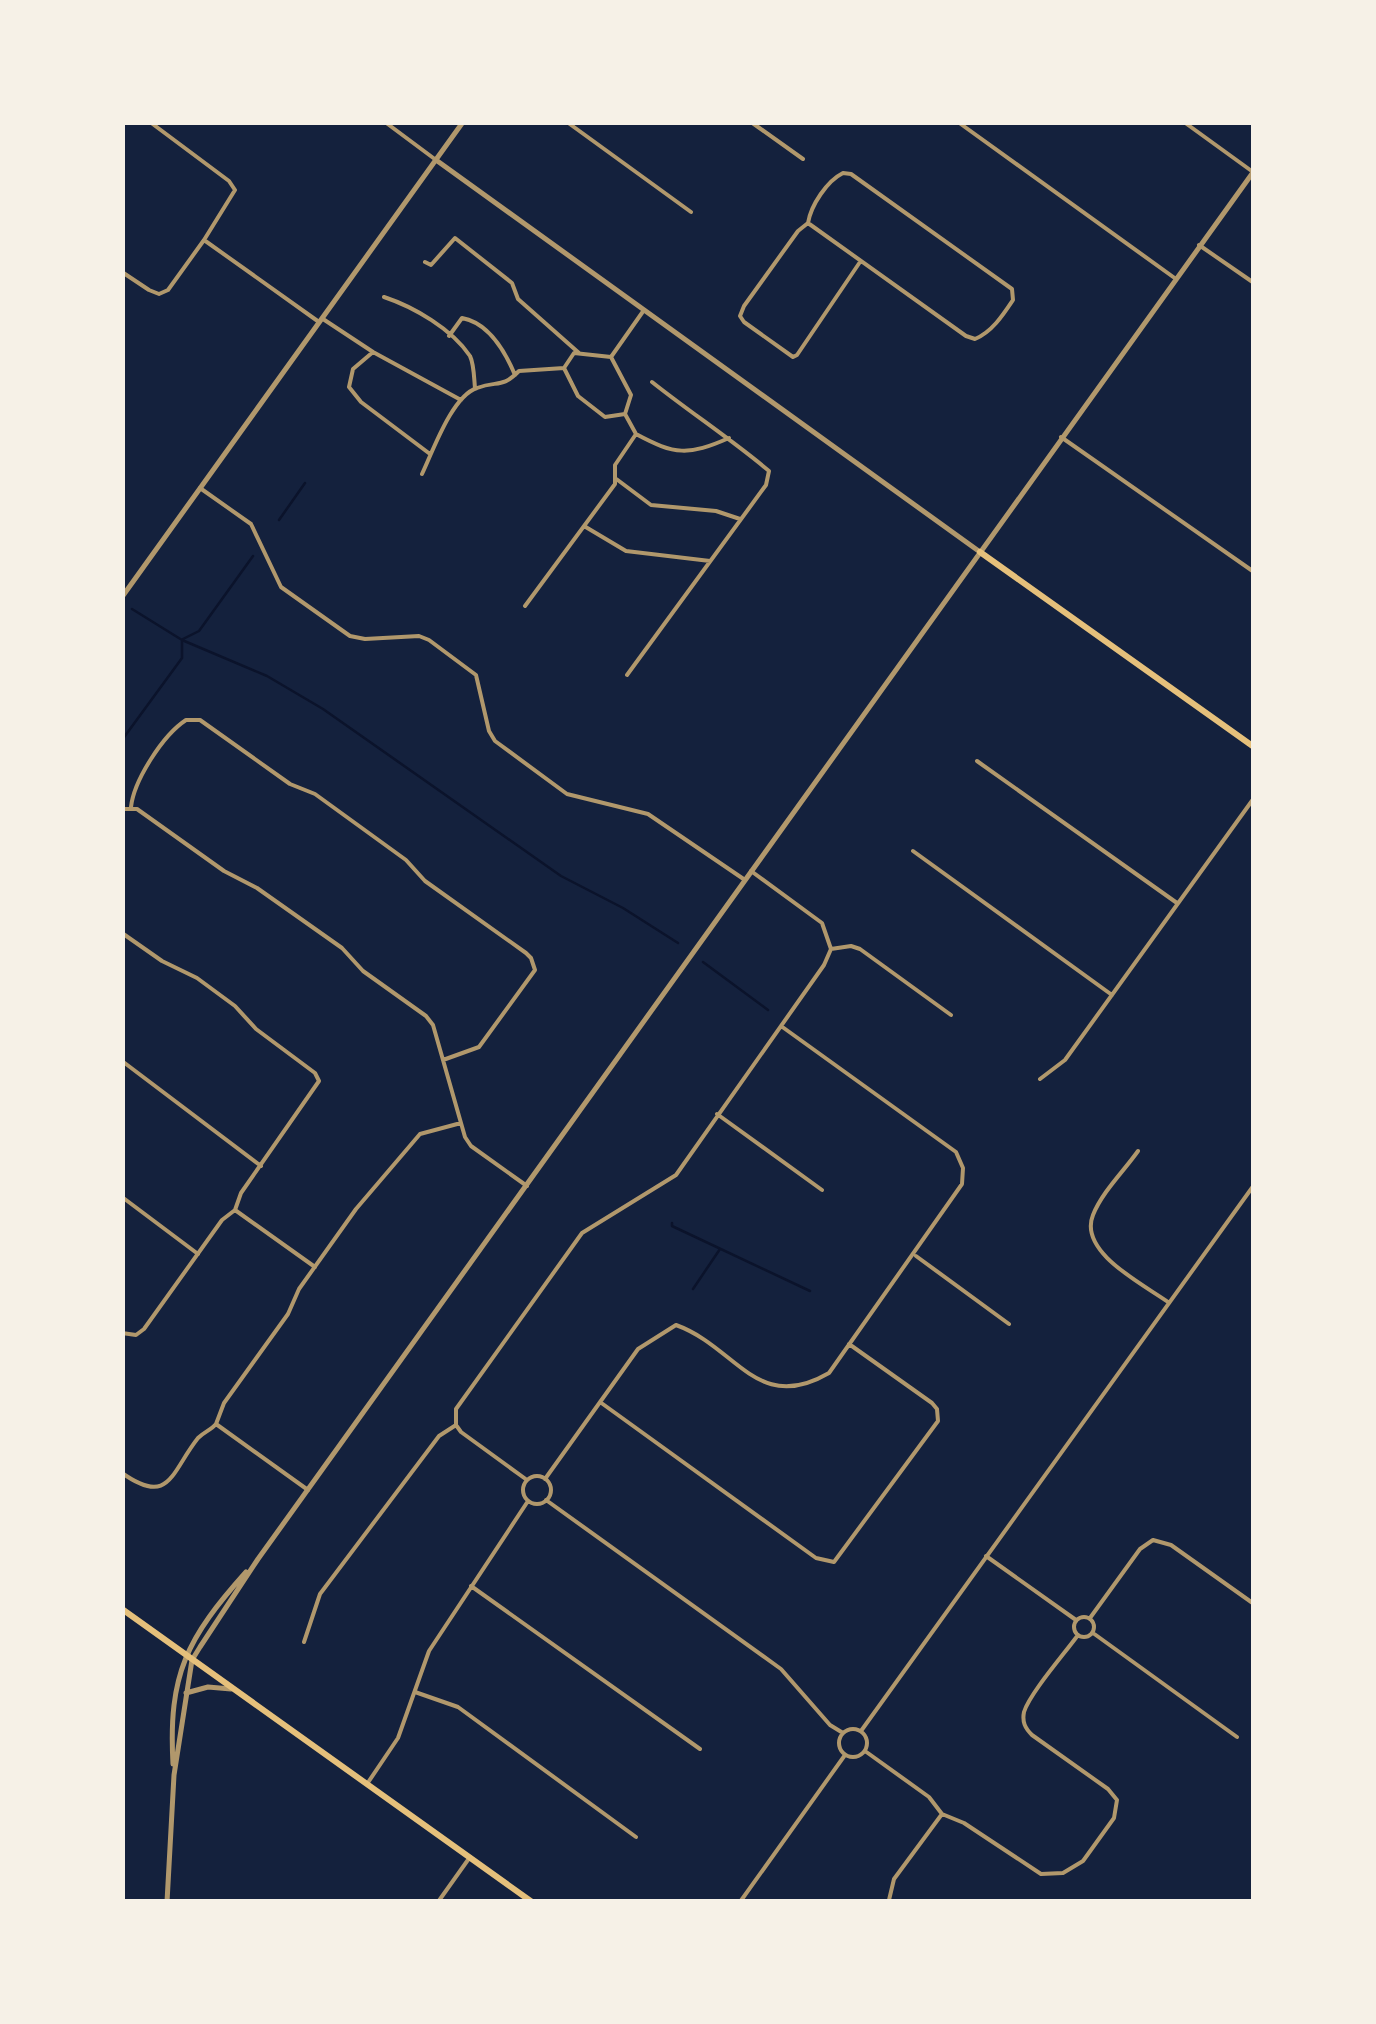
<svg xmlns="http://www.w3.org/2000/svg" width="1376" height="2024" font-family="'Titillium Web',sans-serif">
	<rect width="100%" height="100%" fill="#14213d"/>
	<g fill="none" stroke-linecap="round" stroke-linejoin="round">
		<path stroke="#0b132b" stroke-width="2.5" d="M 279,520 L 305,483
			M 183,639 L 199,631 L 253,556
			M 182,640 L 267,676 L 323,709 L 561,876 L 623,908 L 678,943
			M 122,740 L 182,658 L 182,640 L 132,609
			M 703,962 L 768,1010
			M 672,1223 L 672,1226 L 810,1291
			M 693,1289 L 720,1249"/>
		<path stroke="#b1986c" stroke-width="4" d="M 150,122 L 229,181 L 235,190 L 204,240
			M 385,122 L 436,160
			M 567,122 L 691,212
			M 751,122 L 803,159
			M 958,122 L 1176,279
			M 1184,122 L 1253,172
			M 843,173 L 851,174 L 1012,289 L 1013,300 C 1003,315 992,332 975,339 L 966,336 L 808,223 C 811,205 827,181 843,173 Z
			M 808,223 L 798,231 L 744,306 L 740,316 L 744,322 L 793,357 L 797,355 L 860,262
			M 1199,245 L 1254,283
			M 425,262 L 431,265 L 455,238 L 512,283 L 518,299 L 579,353
			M 122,272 L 149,290 L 159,294 L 168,290 L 204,240 L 319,322
			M 384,297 C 414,307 452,329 470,356 C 474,364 474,378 475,388
			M 323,319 L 373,352 L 461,400
			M 449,336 L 462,318 C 489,323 505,351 515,375
			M 373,352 L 353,369 L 349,387 L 361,402 L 430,454
			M 611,357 L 574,353 L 564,368 L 578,396 L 605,417 L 625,414 L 631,395 L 611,357 L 644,310
			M 636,434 C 675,455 688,456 729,438
			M 1061,437 L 1254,572
			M 422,474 C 433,451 452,396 477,388 C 498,380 501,389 519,371 L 564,368
			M 615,478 L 651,505 L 716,511 L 740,519
			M 200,488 L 251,524 L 281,587 L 350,636 L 365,639 L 419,636 L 429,640 L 476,675 L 489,731 L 495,741 L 567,794 L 648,814 L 745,880
			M 584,526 L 626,551 L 710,561
			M 525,606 L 615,484 L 615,465 L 636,434 L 625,414
			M 627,675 L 766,485 L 769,471 C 731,439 691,413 652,382
			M 977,761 L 1177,903
			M 131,807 C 134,780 163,735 186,720 L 200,720 L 290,784 L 315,794 L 406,860 L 425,881 L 526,953 L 531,958 L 535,970 L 479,1047 L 443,1060
			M 122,809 L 137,809 L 224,871 L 257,888 L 342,948 L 363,971 L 426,1016 L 433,1025 L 465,1137 L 471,1146 L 527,1186
			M 913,851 L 1112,995
			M 122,933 L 162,961 L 197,978 L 235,1006 L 256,1029 L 315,1073 L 319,1081 L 241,1193 L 235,1210 L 222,1220 L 144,1329 L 136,1335 L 122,1333
			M 831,949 L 851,946 L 860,949 L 951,1015
			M 122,1061 L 261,1166
			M 1040,1079 L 1065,1060 L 1254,798
			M 717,1114 L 822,1190
			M 1138,1151 C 1124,1171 1102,1192 1093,1215 C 1078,1252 1143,1284 1168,1302
			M 122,1197 L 198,1254
			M 235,1210 L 315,1267
			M 916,1256 L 1009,1324
			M 600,1402 L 816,1558 L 834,1562 L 938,1421 L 937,1409 L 932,1403 L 849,1344
			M 216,1424 L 224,1403 L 288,1314 L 299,1289 L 356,1209 L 420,1134 L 461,1123
			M 122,1473 C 170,1507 171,1472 198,1438 C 204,1432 211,1430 216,1424 L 308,1490
			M523 1490a14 14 0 1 1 28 0a14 14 0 1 1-28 0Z
			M 545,1479 L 638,1349 L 676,1325 C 737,1347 757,1415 829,1373 L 962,1184 L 963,1168 L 956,1152 L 781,1026
			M 527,1480 L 461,1432 L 456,1425 L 456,1409 L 582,1233 L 676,1175 L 824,965 L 831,949 L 822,923 L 751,871
			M 546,1500 L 781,1669 L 830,1725 L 843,1733
			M 986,1556 L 1076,1620
			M 471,1586 L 700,1749
			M1074 1627a10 10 0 1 1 20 0a10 10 0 1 1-20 0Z
			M 1090,1618 L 1140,1549 L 1153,1540 L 1171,1545 L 1254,1604
			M 1093,1633 L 1237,1737
			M 304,1642 L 320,1594 L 439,1436 L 456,1425
			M 415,1692 L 458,1707 L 636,1837
			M839 1743a14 14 0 1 1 28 0a14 14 0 1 1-28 0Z
			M 861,1731 L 1254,1185
			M 865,1751 L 929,1797 L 942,1814 L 964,1823 L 1041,1874 L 1063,1873 L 1083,1861 L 1114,1818 L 1117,1800 L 1108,1789 L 1032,1735 C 1025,1728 1022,1722 1024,1712 C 1030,1693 1065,1653 1078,1635
			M 367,1784 L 398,1738 L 429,1651 L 528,1501
			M 889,1900 L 894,1879 L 942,1814
			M 438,1902 L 470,1857
			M 740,1902 L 845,1755"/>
		<path stroke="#b1986c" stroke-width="5" d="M 436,160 L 980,552
			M 122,597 L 463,122
			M 186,1693 L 208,1687 L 231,1689
			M 173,1764 C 168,1674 187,1638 246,1572
			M 167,1902 L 174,1775 L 192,1660 L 200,1647 L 258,1559 L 1254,171"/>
		<path stroke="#e5c07b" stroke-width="6" d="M 980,552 L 1254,747
			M 122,1609 L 532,1902"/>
	</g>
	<rect width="1376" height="2024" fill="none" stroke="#f6f1e7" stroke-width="250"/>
</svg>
